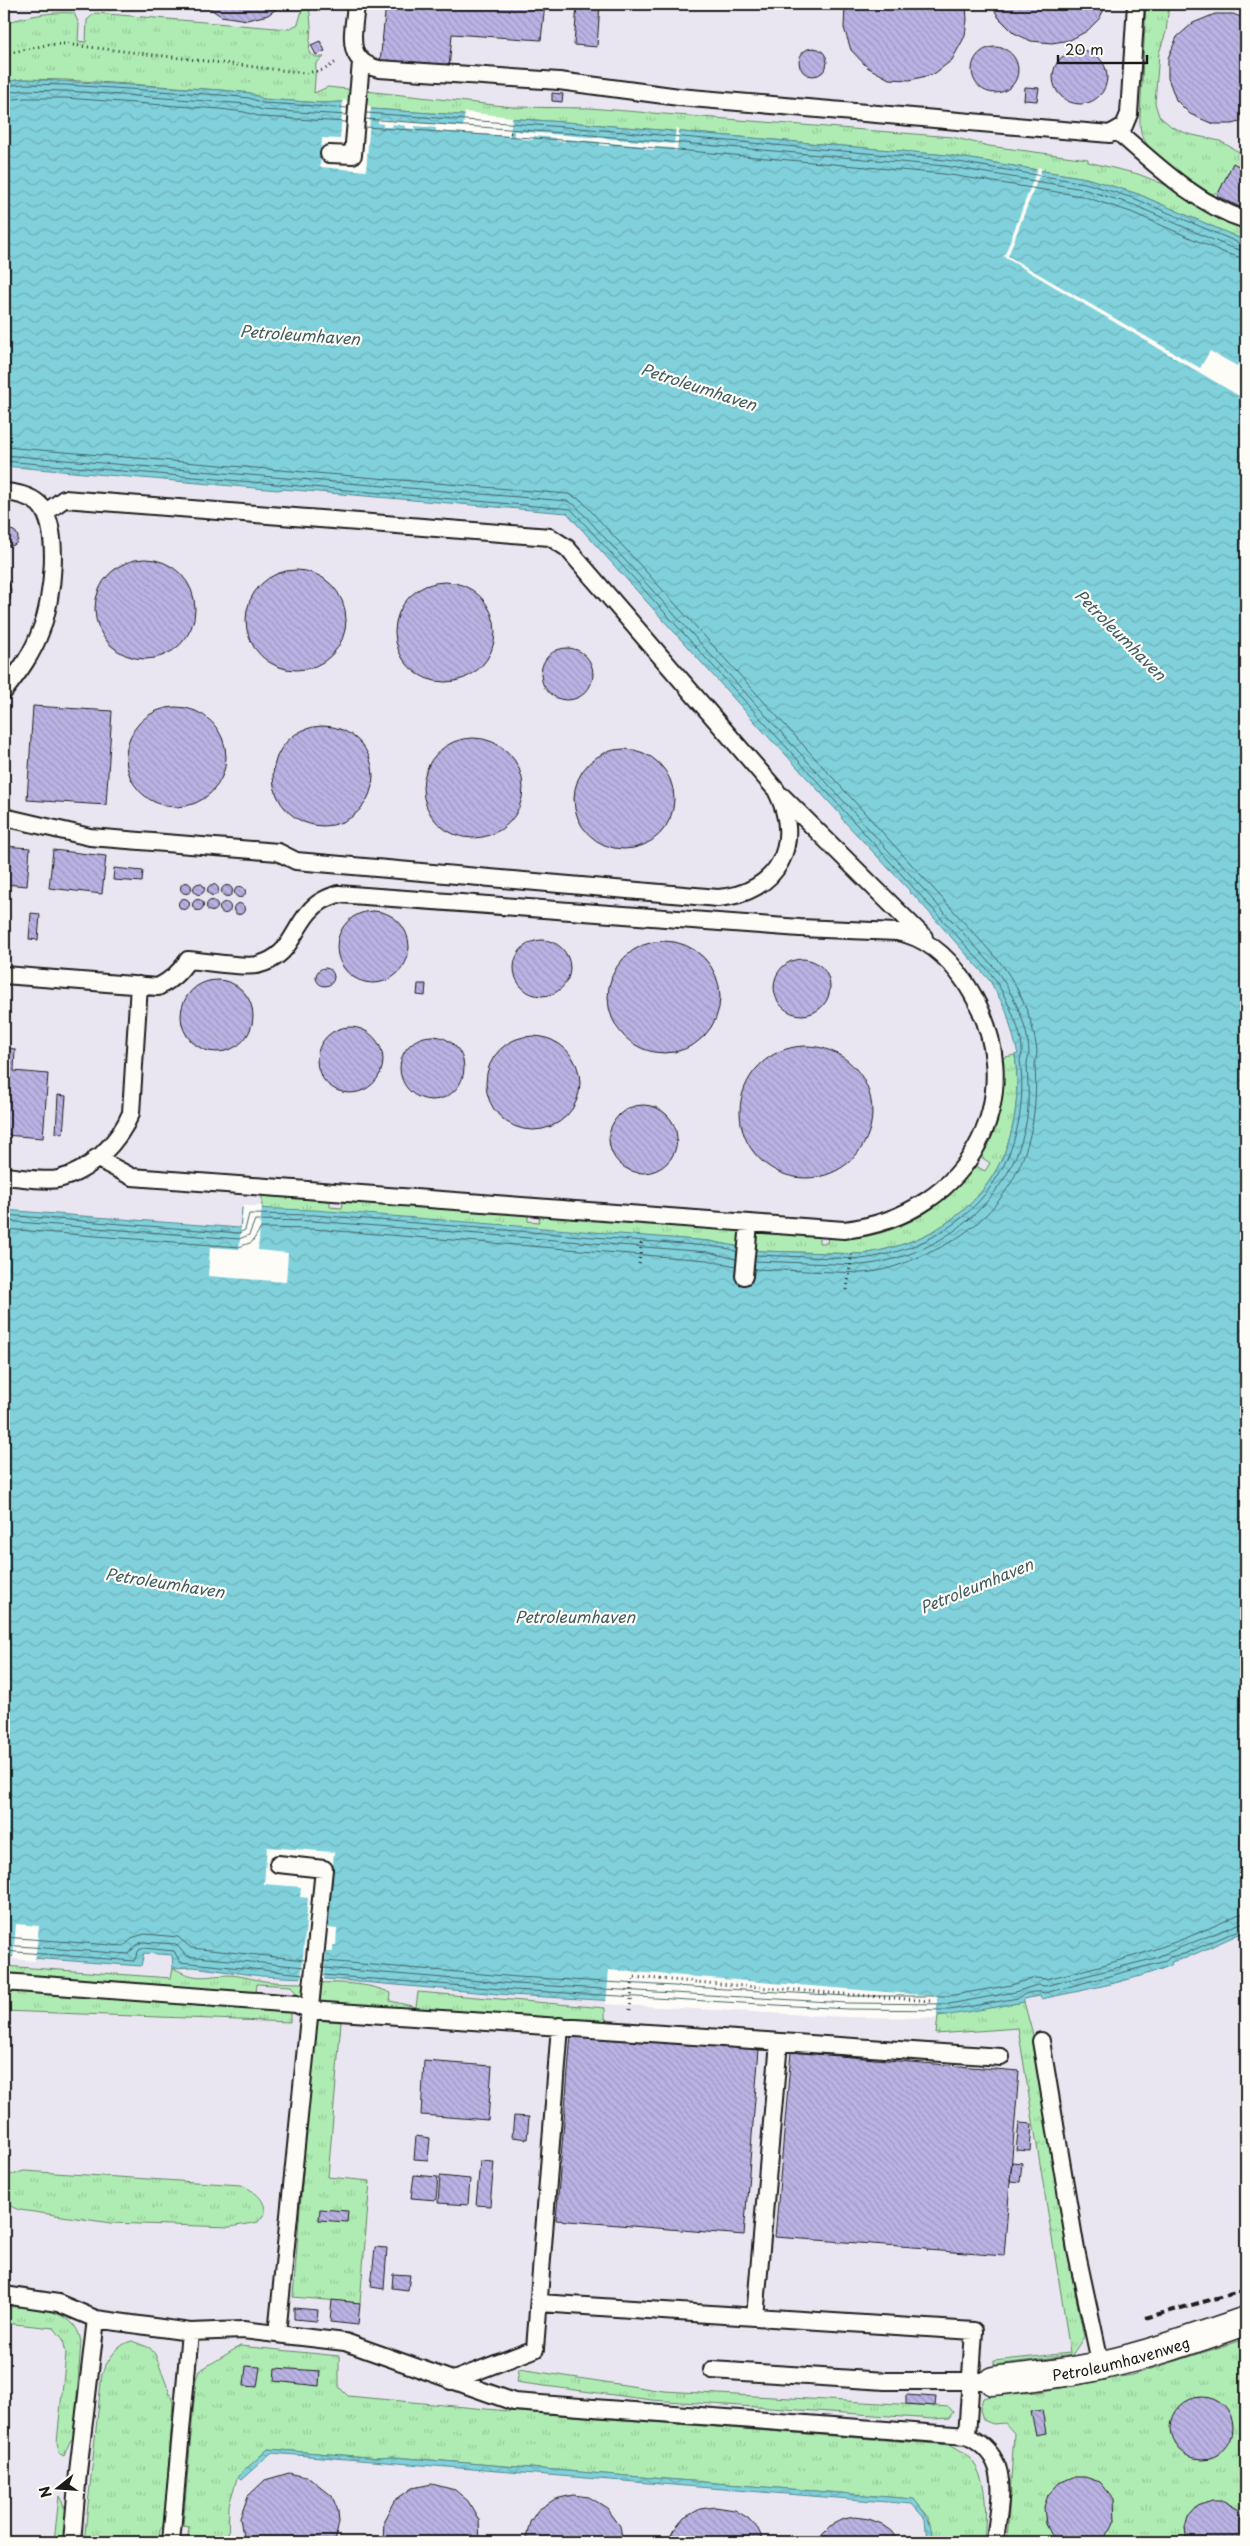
<svg xmlns="http://www.w3.org/2000/svg" width="1250" height="2546" font-family="'Playpen Sans',sans-serif">
	<defs>
		<pattern id="grass-tufts" width="24" height="20" patternUnits="userSpaceOnUse" patternTransform="scale(1.25)"><rect width="24" height="20" fill="#afecb3"/><path d="M3 7l-1-3M5 7V3M7 7l1-3M15 17l-1-3M17 17v-4M19 17l1-3" fill="none" stroke="#96ca99"/></pattern>
		<pattern id="water-waves" width="16" height="10" patternUnits="userSpaceOnUse" patternTransform="scale(1.25)"><rect width="16" height="10" fill="#80d1db"/><path d="M0 5q4-4 8 0t8 0" fill="none" stroke="#6eb3bb"/></pattern>
		<pattern id="building-back-hatch" width="6" height="6" patternUnits="userSpaceOnUse" patternTransform="scale(1.25)"><rect width="6" height="6" fill="#b9b2e3"/><path d="M-1 5l2 2M0 0l6 6M5-1l2 2" fill="none" stroke="#9e98c2"/></pattern>
	</defs>
	<rect width="100%" height="100%" fill="#fdfcf7"/>
	<filter id="ink" filterUnits="userSpaceOnUse"><feTurbulence type="fractalNoise" baseFrequency=".02" numOctaves="2"/><feDisplacementMap in="SourceGraphic" scale="10" xChannelSelector="R" yChannelSelector="G"/><feConvolveMatrix kernelMatrix="1 2 1 2 8 2 1 2 1" color-interpolation-filters="sRGB"/></filter>
	<g filter="url(#ink)">
		<path fill="#e9e6f1" d="M 4,4 L 1246,4 L 1246,2542 L 4,2542 Z"/>
		<path fill="url(#grass-tufts)" stroke="#668468" d="M 304,4 L 309,4 L 311,26 L 309,53 L 316,57 L 324,57 L 316,63 L 314,93 L 328,87 L 513,107 L 589,108 L 952,137 L 989,146 L 1088,159 L 1088,162 L 1138,174 L 1176,189 L 1196,205 L 1246,228 L 1246,241 L 1138,194 L 1086,178 L 947,155 L 579,123 L 371,109 L 341,102 L 322,103 L 263,99 L 250,93 L 221,90 L 66,80 L 23,79 L 4,82 L 4,23 C 26,17 50,11 74,13 L 79,24 L 78,41 L 86,42 L 87,20 L 95,13 L 288,29 L 298,24 Z
			M 1146,4 L 1169,4 L 1166,32 L 1159,53 L 1155,103 L 1159,116 L 1172,127 L 1188,134 L 1220,141 L 1246,156 L 1246,170 L 1233,164 L 1219,192 L 1212,194 C 1190,183 1154,159 1142,136 C 1140,131 1140,123 1140,117 Z
			M 1015,1055 C 1029,1163 968,1238 862,1254 L 761,1251 L 709,1241 L 262,1209 L 262,1196 L 330,1201 L 330,1207 L 342,1208 L 343,1202 L 528,1214 L 528,1221 L 539,1222 L 540,1214 L 816,1237 L 819,1237 L 819,1243 L 827,1243 L 828,1238 C 886,1243 942,1212 976,1166 L 985,1171 L 990,1163 L 981,1157 C 1001,1127 1004,1093 1001,1058 Z
			M 4,1966 L 171,1978 L 173,1968 C 198,1981 202,1976 228,1975 C 238,1975 248,1978 258,1980 C 301,1988 350,1975 391,1993 L 390,2001 L 416,2007 L 418,1992 L 605,2008 L 605,2019 L 608,2019 L 608,2025 L 323,2003 L 300,1999 L 291,1986 L 257,1984 L 256,1993 L 4,1977 Z
			M 4,1988 L 290,2012 L 290,2022 L 4,2011 Z
			M 1024,2002 L 1034,2039 L 1066,2248 L 1084,2337 L 1072,2355 L 994,2365 L 994,2361 L 1070,2353 L 1064,2312 L 1018,2028 L 936,2034 L 938,2016 Z
			M 315,2020 L 341,2022 L 328,2177 L 370,2181 L 360,2303 L 293,2297 Z
			M 24,2171 L 241,2185 C 253,2190 266,2199 265,2213 L 258,2222 L 230,2227 L 111,2223 L 20,2210 C 5,2206 4,2198 4,2183 L 10,2175 Z
			M 4,2306 C 31,2309 76,2306 81,2342 L 74,2438 L 70,2441 L 64,2456 L 59,2453 L 57,2442 L 66,2354 L 63,2339 L 54,2328 L 4,2323 Z
			M 1246,2339 L 1246,2542 L 1007,2542 L 1014,2433 L 1005,2423 L 993,2424 L 983,2420 L 980,2409 L 983,2398 L 993,2395 L 1039,2392 L 1132,2375 Z
			M 132,2341 L 150,2348 L 155,2354 L 173,2402 L 165,2523 L 160,2530 L 159,2542 L 84,2542 L 102,2373 C 108,2360 117,2344 132,2341 Z
			M 240,2346 L 339,2356 L 339,2387 L 348,2396 L 507,2411 L 950,2445 C 990,2460 987,2507 984,2542 L 931,2542 L 929,2517 L 913,2499 L 393,2457 L 379,2458 L 268,2449 L 237,2478 L 229,2505 L 228,2542 L 187,2542 L 189,2526 L 183,2525 L 196,2379 L 199,2371 Z
			M 519,2369 L 664,2391 L 935,2406 L 949,2407 L 953,2412 L 949,2418 L 933,2419 L 652,2400 L 522,2383 L 517,2382 Z
			M 59,2496 L 69,2515 L 67,2542 L 54,2542 Z"/>
		<path fill="url(#water-waves)" stroke="#58898f" d="M 23,79 L 221,90 L 251,93 L 263,99 L 322,103 L 341,102 L 371,109 L 579,123 L 947,155 L 1086,178 L 1138,194 L 1246,241 L 1246,1931 L 1186,1958 L 1171,1962 L 1172,1965 C 1133,1981 1084,1990 1041,1999 L 1040,1996 L 1024,1999 L 1024,2002 L 950,2015 L 847,2014 L 510,1995 L 327,1979 L 261,1976 L 193,1967 L 173,1968 L 172,1955 L 144,1953 L 141,1966 L 4,1956 L 4,1210 L 240,1228 L 242,1208 L 314,1210 L 709,1241 L 761,1251 L 862,1254 C 968,1238 1029,1163 1015,1055 L 1018,1054 L 1006,1010 L 990,981 L 912,893 L 910,894 L 909,890 L 842,819 L 841,815 L 775,743 L 772,741 L 567,513 L 282,489 L 278,490 L 4,466 L 4,82 Z
			M 268,2449 L 379,2458 L 393,2457 L 914,2499 C 925,2513 934,2523 931,2542 L 927,2542 L 925,2519 L 912,2504 L 271,2453 L 241,2480 L 237,2477 Z"/>
		<path fill="#fdfcf7" d="M 343,100 L 371,106 L 366,171 L 320,167 L 322,138 L 340,139 Z
			M 465,112 L 512,117 L 510,136 L 446,132 L 436,131 L 436,128 L 415,126 L 415,129 L 406,128 L 406,126 L 393,124 L 392,127 L 383,127 L 383,124 L 378,123 L 379,119 L 463,127 Z
			M 676,128 L 679,129 L 677,151 L 674,151 L 673,148 L 655,147 L 654,150 L 645,149 L 645,146 L 609,143 L 609,146 L 600,145 L 600,142 L 565,139 L 565,142 L 556,141 L 555,138 L 534,136 L 533,140 L 524,139 L 514,136 L 514,131 L 674,144 Z
			M 1038,167 L 1042,168 L 1008,256 L 1200,368 L 1210,351 L 1237,366 L 1246,351 L 1246,363 L 1242,369 L 1246,372 L 1246,400 L 1004,257 Z
			M 243,1206 L 262,1206 L 258,1250 L 288,1253 L 286,1282 L 208,1276 L 210,1247 L 239,1249 Z
			M 267,1847 L 334,1852 L 328,1928 L 337,1929 L 336,1945 L 333,1945 L 333,1952 L 326,1952 L 324,1982 L 301,1981 L 308,1898 L 300,1897 L 301,1887 L 264,1884 Z
			M 16,1924 L 39,1926 L 35,1961 L 13,1959 Z
			M 609,1970 L 937,1996 L 937,2018 L 846,2017 L 606,2004 Z"/>
		<g fill="none" stroke-linecap="round" stroke-linejoin="round">
			<path stroke="#446468" stroke-width="1" d="M 4,86 L 24,84 L 66,85 L 221,95 L 249,98 L 263,103 L 348,108
				M 4,93 L 24,90 L 66,91 L 220,102 L 247,104 L 262,110 L 347,115
				M 4,100 L 25,98 L 65,98 L 220,109 L 244,112 L 262,117 L 346,122
				M 366,113 L 579,128 L 946,160 L 1085,183 L 1136,199 L 1246,246
				M 365,119 L 579,134 L 945,166 L 1083,189 L 1134,205 L 1227,246 L 1246,252
				M 365,127 L 578,141 L 944,174 L 1082,196 L 1131,212 L 1225,253 L 1246,259
				M 4,447 L 568,494 L 581,500 L 999,961 C 1019,986 1033,1019 1037,1051 C 1037,1056 1035,1061 1035,1066 C 1041,1155 1004,1224 919,1257 C 901,1265 881,1272 861,1273 L 754,1269
				M 4,455 L 567,501 L 575,505 L 993,966 C 1011,989 1028,1023 1029,1053 C 1029,1057 1027,1060 1027,1064 C 1028,1085 1030,1107 1025,1128 C 1008,1204 937,1258 861,1265 L 755,1261
				M 4,461 L 571,509 L 988,970 C 1001,985 1030,1042 1020,1060 C 1034,1165 966,1246 861,1259 L 755,1255
				M 4,1215 L 239,1233 L 245,1230 L 249,1214 L 314,1215 L 708,1246 L 730,1249 L 737,1252
				M 4,1221 L 239,1239 L 249,1235 L 255,1220 L 313,1221 L 708,1252 L 736,1259
				M 4,1229 L 239,1247 L 252,1242 L 261,1228 L 313,1229 L 707,1260 L 736,1266
				M 4,1937 L 124,1946 L 134,1937 L 145,1934 L 178,1937 L 191,1948 L 305,1960
				M 4,1945 L 129,1954 L 136,1945 L 142,1942 L 176,1944 L 186,1956 L 305,1967
				M 4,1951 L 134,1961 L 139,1950 L 144,1948 L 174,1951 L 180,1962 L 304,1974
				M 324,1961 L 518,1977 L 847,1996 L 948,1996 L 1011,1985 L 1035,1978 L 1046,1979 C 1112,1964 1176,1946 1237,1915 L 1246,1913
				M 323,1968 L 516,1984 L 847,2003 L 949,2004 L 1015,1992 L 1037,1985 L 1045,1986 L 1152,1959 L 1246,1921
				M 323,1975 L 514,1990 L 847,2009 L 950,2010 L 1018,1998 C 1024,1993 1037,1990 1045,1993 L 1166,1961 L 1170,1957 L 1184,1954 L 1246,1927"/>
		</g>
		<path fill="url(#building-back-hatch)" stroke="#1c1c1c" d="M 203,4 L 283,4 L 268,15 L 247,20 L 221,16 Z
			M 386,4 L 545,4 L 541,40 L 452,34 L 449,69 L 380,63 Z
			M 577,4 L 600,4 L 597,47 L 574,45 Z
			M 845,4 L 966,4 L 967,20 L 965,36 L 952,60 L 934,74 L 910,80 L 889,79 L 867,67 L 851,50 L 844,28 Z
			M 991,4 L 1107,4 L 1099,19 L 1087,31 L 1070,40 L 1052,43 L 1031,41 L 1014,33 L 999,18 Z
			M 1215,14 L 1233,14 L 1246,19 L 1246,120 L 1233,124 L 1213,124 L 1190,114 L 1176,100 L 1168,78 L 1168,58 L 1177,37 L 1193,23 Z
			M 320,41 L 325,51 L 316,55 L 311,45 Z
			M972 70a23 23 0 1 1 46 0a23 23 0 1 1-46 0Z
			M799 62a14 14 0 1 1 28 0a14 14 0 1 1-28 0Z
			M1053 77a27 27 0 1 1 54 0a27 27 0 1 1-54 0Z
			M 1025,87 L 1039,88 L 1037,101 L 1024,100 Z
			M 552,93 L 563,94 L 562,102 L 552,101 Z
			M 1233,163 L 1246,170 L 1246,198 L 1240,207 L 1217,196 Z
			M2 538a8 8 0 1 1 16 0a8 8 0 1 1-16 0Z
			M95 609a50 50 0 1 1 100 0a50 50 0 1 1-100 0Z
			M246 620a50 50 0 1 1 100 0a50 50 0 1 1-100 0Z
			M 4,574 L 9,583 L 11,592 L 10,600 L 4,610 Z
			M395 632a50 50 0 1 1 100 0a50 50 0 1 1-100 0Z
			M541 674a26 26 0 1 1 52 0a26 26 0 1 1-52 0Z
			M 33,706 L 112,711 L 106,805 L 27,800 Z
			M126 757a50 50 0 1 1 100 0a50 50 0 1 1-100 0Z
			M273 776a50 50 0 1 1 100 0a50 50 0 1 1-100 0Z
			M423 788a50 50 0 1 1 100 0a50 50 0 1 1-100 0Z
			M574 799a50 50 0 1 1 100 0a50 50 0 1 1-100 0Z
			M 4,846 L 30,848 L 27,886 L 4,884 Z
			M 53,850 L 106,856 L 102,894 L 49,888 Z
			M 114,868 L 143,871 L 142,882 L 113,880 Z
			M180.5 888a5.5 5.5 0 1 1 11 0a5.5 5.5 0 1 1-11 0Z
			M193.5 889a5.5 5.5 0 1 1 11 0a5.5 5.5 0 1 1-11 0Z
			M207.5 890a5.5 5.5 0 1 1 11 0a5.5 5.5 0 1 1-11 0Z
			M221.5 891a5.5 5.5 0 1 1 11 0a5.5 5.5 0 1 1-11 0Z
			M234.5 892a5.5 5.5 0 1 1 11 0a5.5 5.5 0 1 1-11 0Z
			M178.5 904a5.5 5.5 0 1 1 11 0a5.5 5.5 0 1 1-11 0Z
			M192.5 905a5.5 5.5 0 1 1 11 0a5.5 5.5 0 1 1-11 0Z
			M206.5 906a5.5 5.5 0 1 1 11 0a5.5 5.5 0 1 1-11 0Z
			M219.5 908a5.5 5.5 0 1 1 11 0a5.5 5.5 0 1 1-11 0Z
			M233.5 909a5.5 5.5 0 1 1 11 0a5.5 5.5 0 1 1-11 0Z
			M337 947a36 36 0 1 1 72 0a36 36 0 1 1-72 0Z
			M 31,913 L 40,914 L 38,940 L 29,939 Z
			M514 968a28 28 0 1 1 56 0a28 28 0 1 1-56 0Z
			M608 997a56 56 0 1 1 112 0a56 56 0 1 1-112 0Z
			M774 987a28 28 0 1 1 56 0a28 28 0 1 1-56 0Z
			M316 977a9 9 0 1 1 18 0a9 9 0 1 1-18 0Z
			M181 1016a36 36 0 1 1 72 0a36 36 0 1 1-72 0Z
			M 418,984 L 426,984 L 425,996 L 417,995 Z
			M317 1060a33 33 0 1 1 66 0a33 33 0 1 1-66 0Z
			M486 1083a47 47 0 1 1 94 0a47 47 0 1 1-94 0Z
			M400 1068a32 32 0 1 1 64 0a32 32 0 1 1-64 0Z
			M740 1112a66 66 0 1 1 132 0a66 66 0 1 1-132 0Z
			M 4,1048 L 15,1049 L 14,1071 L 48,1074 L 43,1138 L 4,1135 Z
			M 58,1095 L 66,1096 L 63,1134 L 56,1133 Z
			M609 1139a34 34 0 1 1 68 0a34 34 0 1 1-68 0Z
			M 571,2034 L 759,2049 L 744,2235 L 556,2220 Z
			M 791,2052 L 1019,2071 L 1004,2256 L 927,2250 L 927,2248 L 775,2237 Z
			M 424,2061 L 492,2066 L 488,2120 L 421,2115 Z
			M 514,2116 L 529,2117 L 527,2139 L 512,2137 Z
			M 1019,2123 L 1032,2124 L 1030,2151 L 1016,2150 Z
			M 416,2136 L 430,2138 L 428,2160 L 414,2159 Z
			M 480,2161 L 494,2162 L 490,2206 L 476,2205 Z
			M 1012,2162 L 1022,2163 L 1020,2182 L 1010,2181 Z
			M 414,2175 L 438,2177 L 436,2200 L 411,2198 Z
			M 440,2176 L 470,2179 L 468,2205 L 438,2203 Z
			M 320,2209 L 348,2211 L 347,2222 L 319,2220 Z
			M 375,2247 L 387,2248 L 384,2289 L 371,2287 Z
			M 393,2274 L 410,2275 L 408,2290 L 392,2288 Z
			M 332,2300 L 360,2303 L 358,2325 L 330,2322 Z
			M 294,2308 L 318,2310 L 317,2321 L 294,2319 Z
			M 246,2366 L 260,2367 L 257,2387 L 244,2386 Z
			M 275,2368 L 320,2371 L 319,2386 L 274,2381 Z
			M 906,2395 L 936,2397 L 935,2406 L 906,2404 Z
			M1171 2428a31 31 0 1 1 62 0a31 31 0 1 1-62 0Z
			M 1042,2410 L 1046,2433 L 1036,2435 L 1031,2412 Z
			M 289,2473 L 310,2478 L 332,2496 L 338,2511 L 339,2522 L 335,2542 L 244,2542 L 240,2518 L 248,2496 L 265,2480 Z
			M 1073,2477 L 1085,2477 L 1100,2482 L 1114,2499 L 1115,2520 L 1110,2531 L 1100,2542 L 1060,2542 L 1051,2534 L 1046,2524 L 1044,2508 L 1048,2495 L 1059,2483 Z
			M 432,2484 L 455,2490 L 468,2501 L 479,2520 L 480,2542 L 383,2542 L 384,2520 L 394,2501 L 412,2488 Z
			M 573,2495 L 589,2497 L 607,2508 L 620,2526 L 623,2542 L 525,2542 L 530,2522 L 538,2510 L 555,2499 Z
			M 1211,2501 L 1224,2501 L 1239,2510 L 1246,2524 L 1245,2542 L 1187,2542 L 1185,2528 L 1188,2517 L 1198,2506 Z
			M 715,2507 L 735,2510 L 748,2518 L 758,2529 L 764,2542 L 668,2542 L 673,2531 L 684,2518 L 700,2509 Z
			M 855,2517 L 869,2519 L 882,2524 L 892,2531 L 900,2542 L 814,2542 L 831,2525 L 843,2519 Z"/>
		<g fill="none" stroke-linecap="round" stroke-linejoin="round">
			<g stroke="#1c1c1c" stroke-width="20">
				<path id="lane" d="M 356,4 C 354,32 343,61 379,69 L 559,81 L 679,97 L 1110,134 L 1124,126 L 1129,114 L 1136,4
					M 1117,131 C 1156,165 1196,204 1246,220
					M 329,154 L 353,155 L 361,62
					M 4,492 C 16,493 29,495 39,504 C 62,527 52,602 41,630 C 33,653 19,672 4,691
					M 782,796 L 924,937
					M 4,817 L 90,837 L 278,852 L 296,861 L 718,898 C 778,893 804,844 776,790 L 567,548 L 550,537 L 64,499 L 45,513
					M 4,975 L 158,987 C 171,980 179,973 188,960 C 204,961 243,968 257,965 C 290,957 291,933 309,912 C 317,902 327,898 338,894 L 800,928 L 897,932 C 927,937 948,957 965,982 C 1037,1091 971,1216 844,1230 L 132,1177 L 96,1158
					M 4,1176 C 19,1177 45,1182 58,1179 C 90,1172 119,1142 131,1113 L 139,985
					M 744,1276 L 749,1224
					M 4,1982 L 296,2004 L 310,2010 L 1001,2057
					M 1041,2041 L 1076,2250 L 1101,2366
					M 4,2295 L 58,2303 L 96,2319 L 190,2332 L 243,2330 L 345,2342 L 514,2402 L 967,2436 C 1014,2458 999,2500 995,2542
					M 539,2303 L 974,2331 L 967,2436
					M 755,2317 L 779,2042
					M 277,2334 L 324,1869 L 278,1864
					M 712,2370 L 885,2381 L 982,2381
					M 451,2381 L 535,2349 L 560,2026
					M 72,2542 L 78,2472 L 96,2319
					M 171,2542 L 190,2332"/>
			</g>
			<g stroke="#1c1c1c" stroke-width="31">
				<g id="street">
					<path id="s1" d="M 993,2381 C 1030,2376 1067,2374 1103,2365 C 1152,2354 1199,2337 1246,2321"/>
				</g>
			</g>
			<path stroke="#1c1c1c" stroke-width="3" stroke-dasharray="1 4" stroke-linecap="butt" d="M 4,54 L 46,45 L 64,44 L 305,73 L 324,70 L 336,62
				M 510,133 L 514,134
				M 639,1264 L 642,1239
				M 847,1290 L 852,1251
				M 630,2010 L 633,1977 L 931,2001"/>
			<use href="#lane" stroke="#fdfcf7" stroke-width="16"/>
			<use href="#street" stroke="#fdfcf7" stroke-width="28"/>
			<path stroke="#1c1c1c" stroke-width="4" stroke-dasharray="8 4" stroke-linecap="butt" d="M 1145,2318 L 1246,2290"/>
		</g>
	</g>
	<g text-anchor="middle" dominant-baseline="central" stroke-width="4.5" stroke-linejoin="round" paint-order="stroke">
		<g font-size="15" fill="#1c1c1c" stroke="#fdfcf7">
			<text stroke="none"><textPath href="#s1" startOffset="130">Petroleumhavenweg</textPath></text>
		</g>
		<g font-size="16" font-style="italic" fill="#3f5b5f" stroke="#fdfcf7">
			<text transform="translate(300 334) rotate(4)">Petroleumhaven</text>
			<text transform="translate(699 386) rotate(18)">Petroleumhaven</text>
			<text transform="translate(1121 634) rotate(45)">Petroleumhaven</text>
			<text transform="translate(165 1582) rotate(9)">Petroleumhaven</text>
			<text transform="translate(976 1585) rotate(-22)">Petroleumhaven</text>
			<text x="575" y="1616">Petroleumhaven</text>
		</g>
	</g>
	<rect width="1250" height="2546" fill="none" stroke="#fdfcf7" stroke-width="20"/>
	<rect x="10" y="10" width="1230" height="2526" fill="none" stroke="#1c1c1c" stroke-width="2" filter="url(#ink)"/>
	<g transform="translate(58 2488) rotate(253)" stroke="#fdfcf7" stroke-width="4" paint-order="stroke">
	<path d="M0-4L9 19L0 12L-9 19Z" fill="#1c1c1c"/>
	<text y="-8" font-size="14" font-weight="bold" text-anchor="middle" fill="#1c1c1c">N</text>
	</g>
	<path d="M1058 55v8h89v-8" fill="none" stroke="#1c1c1c" stroke-width="2.5"/>
	<text x="1065" y="55" font-size="15" fill="#1c1c1c" stroke="#fdfcf7" stroke-width="4" paint-order="stroke">20 m</text>
</svg>
